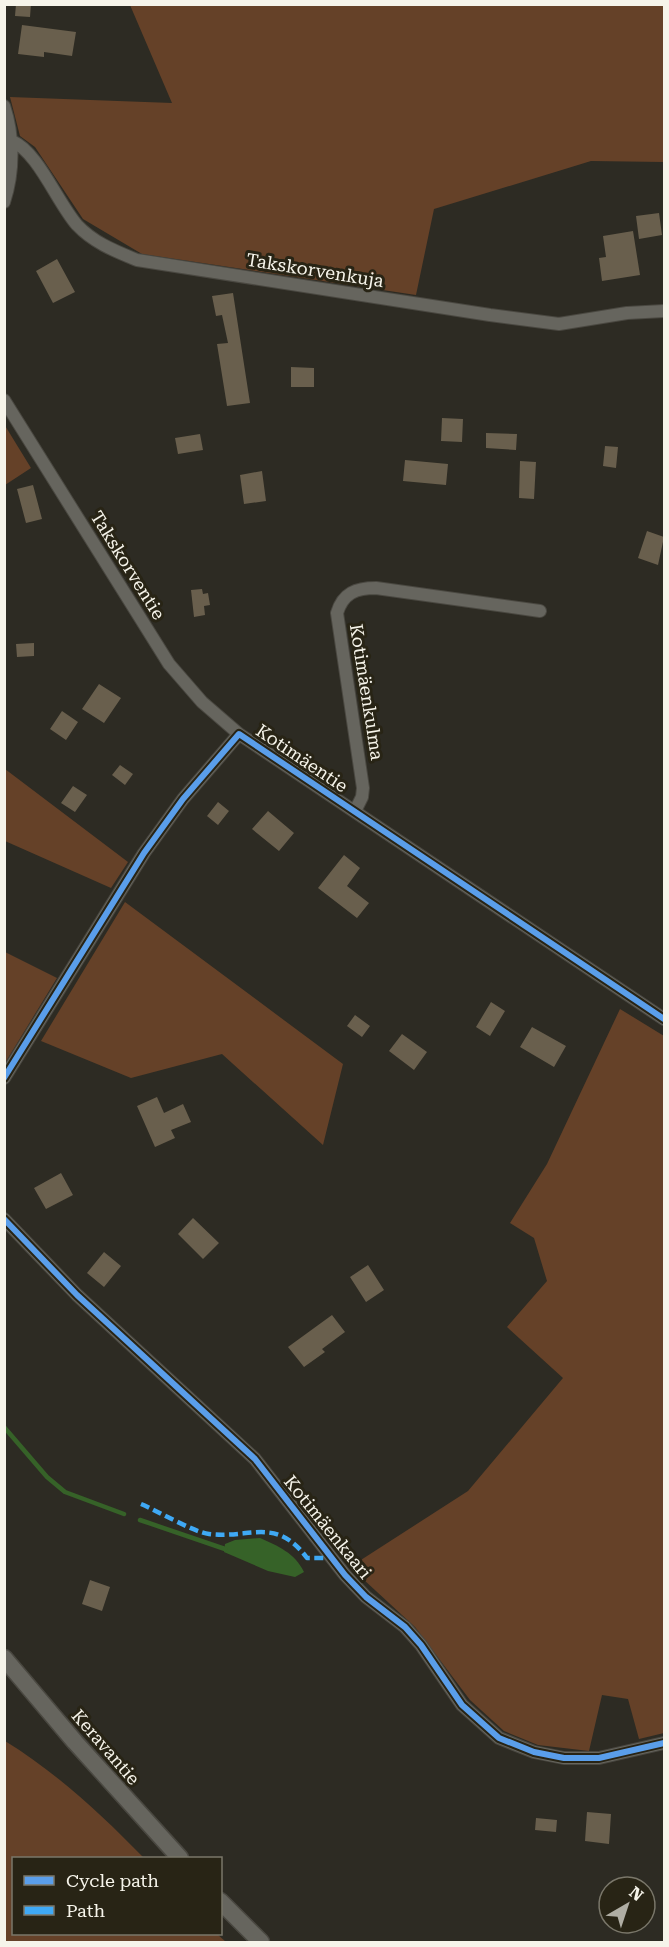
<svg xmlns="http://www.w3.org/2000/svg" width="669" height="1947" font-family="'Roboto Serif',serif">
	<rect width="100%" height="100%" fill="#2d2b23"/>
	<path fill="#654128" d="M 130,5 L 664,5 L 664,162 L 591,161 L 434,209 L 416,295 L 142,254 L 83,219 L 35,147 L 20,136 L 10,97 L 172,103 Z
		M 4,424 L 31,468 L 5,485 L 4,485 Z
		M 5,769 L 128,862 L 111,888 L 5,841 Z
		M 125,902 L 343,1064 L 323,1145 L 222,1054 L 131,1078 L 41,1041 Z
		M 5,952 L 57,978 L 5,1063 Z
		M 620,1009 L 664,1036 L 664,1733 L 639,1739 L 628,1699 L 602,1695 L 589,1751 L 538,1745 L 504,1731 L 470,1700 L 415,1627 L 350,1567 L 468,1491 L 563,1378 L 507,1327 L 547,1281 L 534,1238 L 510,1223 L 547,1164 Z
		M 5,1741 C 57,1773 101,1814 144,1858 L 14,1858 L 14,1934 L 217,1934 L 226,1942 L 5,1942 Z"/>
	<path fill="#366228" d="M 260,1538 C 278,1546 295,1553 304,1572 L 295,1577 L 268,1571 L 224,1552 L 225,1544 L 235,1540 Z"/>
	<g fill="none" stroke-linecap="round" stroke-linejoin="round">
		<path stroke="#366228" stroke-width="4.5" d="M 4,1427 L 47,1477 L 65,1492 L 124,1514
			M 140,1520 L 225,1549"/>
	</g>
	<path fill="#695f4d" d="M 16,4 L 31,4 L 30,17 L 15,16 Z
		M 22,25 L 76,32 L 72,56 L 44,52 L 44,57 L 18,54 Z
		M 659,213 L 662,235 L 639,239 L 636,216 Z
		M 633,231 L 640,275 L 602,281 L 599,258 L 606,257 L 603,236 Z
		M 57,259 L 75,292 L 53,303 L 36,271 Z
		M 233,293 L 250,403 L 227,406 L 217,344 L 228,343 L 222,315 L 216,316 L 212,296 Z
		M 291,367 L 314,368 L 314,387 L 291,387 Z
		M 442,418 L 463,419 L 462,442 L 441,441 Z
		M 486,433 L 517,434 L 516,450 L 486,448 Z
		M 200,434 L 203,450 L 178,454 L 175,438 Z
		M 605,446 L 618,447 L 616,468 L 603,466 Z
		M 405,460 L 448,464 L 446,485 L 403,481 Z
		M 520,461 L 536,462 L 534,499 L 519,498 Z
		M 262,471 L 266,501 L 244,504 L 240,475 Z
		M 33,485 L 42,519 L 26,523 L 17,489 Z
		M 647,531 L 664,537 L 658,565 L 638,558 Z
		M 202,589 L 203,594 L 208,593 L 210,605 L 204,606 L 205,615 L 194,617 L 191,590 Z
		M 34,643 L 34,656 L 17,657 L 16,644 Z
		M 99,684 L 121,698 L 104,723 L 82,709 Z
		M 62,711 L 78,722 L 66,740 L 50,729 Z
		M 120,765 L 133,774 L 125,785 L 112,775 Z
		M 73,786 L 87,795 L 75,812 L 61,803 Z
		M 218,802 L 229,811 L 218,825 L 207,816 Z
		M 268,811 L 294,833 L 279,851 L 252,829 Z
		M 344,855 L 360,868 L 347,886 L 369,903 L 357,918 L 318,888 Z
		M 491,1002 L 505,1011 L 490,1036 L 476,1027 Z
		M 355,1015 L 370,1026 L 362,1037 L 347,1026 Z
		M 532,1027 L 566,1046 L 554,1067 L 520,1047 Z
		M 402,1034 L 427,1052 L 414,1070 L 389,1051 Z
		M 157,1097 L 164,1113 L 183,1104 L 191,1122 L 171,1130 L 175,1138 L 155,1147 L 137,1106 Z
		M 61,1173 L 73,1195 L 46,1209 L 34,1188 Z
		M 193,1218 L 219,1243 L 203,1259 L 178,1234 Z
		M 104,1252 L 121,1266 L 104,1287 L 87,1273 Z
		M 368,1265 L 384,1290 L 366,1302 L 350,1277 Z
		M 332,1315 L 345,1332 L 322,1349 L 325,1352 L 304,1367 L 288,1347 Z
		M 90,1580 L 110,1587 L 102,1611 L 82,1604 Z
		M 587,1812 L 611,1814 L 609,1844 L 585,1841 Z
		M 536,1818 L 557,1820 L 556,1832 L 535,1830 Z"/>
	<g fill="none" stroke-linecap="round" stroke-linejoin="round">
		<g stroke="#4a4841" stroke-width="14">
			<path id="minor" d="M 4,106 C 14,136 14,172 4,202
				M 12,141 C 38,152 57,202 77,225 C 94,243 115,251 137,260 L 490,315 L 559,324 L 627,313 L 664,311
				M 4,400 L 169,664 L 202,702 L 239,734
				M 355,811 L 362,797 L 363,788 L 337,613 C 343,593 356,588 376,588 L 540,611
				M 4,1078 L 144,853 L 183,799 L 239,734 L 664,1019
				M 4,1219 L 77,1295 L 255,1459 L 345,1575 L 366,1597 L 405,1627 L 421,1645 L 462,1705 L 499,1738 L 534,1752 L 564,1758 L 599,1758 L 664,1743"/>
		</g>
		<g stroke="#4a4841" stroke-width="19">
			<path id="secondary" d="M 4,1658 L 75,1742 L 180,1858
				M 220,1901 L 261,1942"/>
		</g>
		<use href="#minor" stroke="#66655e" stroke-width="12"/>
		<use href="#secondary" stroke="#66655e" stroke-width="16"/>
		<path stroke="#3fa9f5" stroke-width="4.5" stroke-dasharray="9 4.5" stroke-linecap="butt" d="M 141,1504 C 158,1511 193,1532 209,1534 C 250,1539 276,1516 307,1558 L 331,1558"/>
		<g stroke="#282415" stroke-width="10">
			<path id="cycleway" d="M 4,1078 L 144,853 L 183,799 L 239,734 L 664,1019
				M 4,1219 L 77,1295 L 255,1459 L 345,1575 L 366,1597 L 405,1627 L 421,1645 L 462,1705 L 499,1738 L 534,1752 L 564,1758 L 599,1758 L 664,1743"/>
		</g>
		<use href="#cycleway" stroke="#5a9eea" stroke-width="6"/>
	</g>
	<g text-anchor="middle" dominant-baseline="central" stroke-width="6" stroke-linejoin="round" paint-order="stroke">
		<g font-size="18" fill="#f6f4ea" stroke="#282415">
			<text transform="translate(315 270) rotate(9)">Takskorvenkuja</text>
			<text transform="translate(128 565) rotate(58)">Takskorventie</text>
			<text transform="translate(367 692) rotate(81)">Kotimäenkulma</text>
			<text transform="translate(302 758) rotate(34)">Kotimäentie</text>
			<text transform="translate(328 1527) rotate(51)">Kotimäenkaari</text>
			<text transform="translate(106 1747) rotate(49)">Keravantie</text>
		</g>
	</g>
	<rect width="669" height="1947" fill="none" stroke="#f6f4ea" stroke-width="12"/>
	<rect x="12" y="1857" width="210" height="78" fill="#282415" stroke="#7a776a" stroke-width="1.5"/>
	<rect x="24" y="1876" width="30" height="9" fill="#5a9eea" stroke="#7a776a" stroke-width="1.5"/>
	<text x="66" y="1887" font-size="18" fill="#f6f4ea">Cycle path</text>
	<rect x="24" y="1906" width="30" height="9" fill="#3fa9f5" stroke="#7a776a" stroke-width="1.5"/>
	<text x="66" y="1917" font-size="18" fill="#f6f4ea">Path</text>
	<g transform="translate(627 1905) rotate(39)"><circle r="28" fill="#282415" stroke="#7a776a" stroke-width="1.5"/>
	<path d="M0-4.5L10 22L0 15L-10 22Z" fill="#b0aea4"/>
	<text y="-9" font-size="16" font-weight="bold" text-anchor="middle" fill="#f6f4ea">N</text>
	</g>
</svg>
